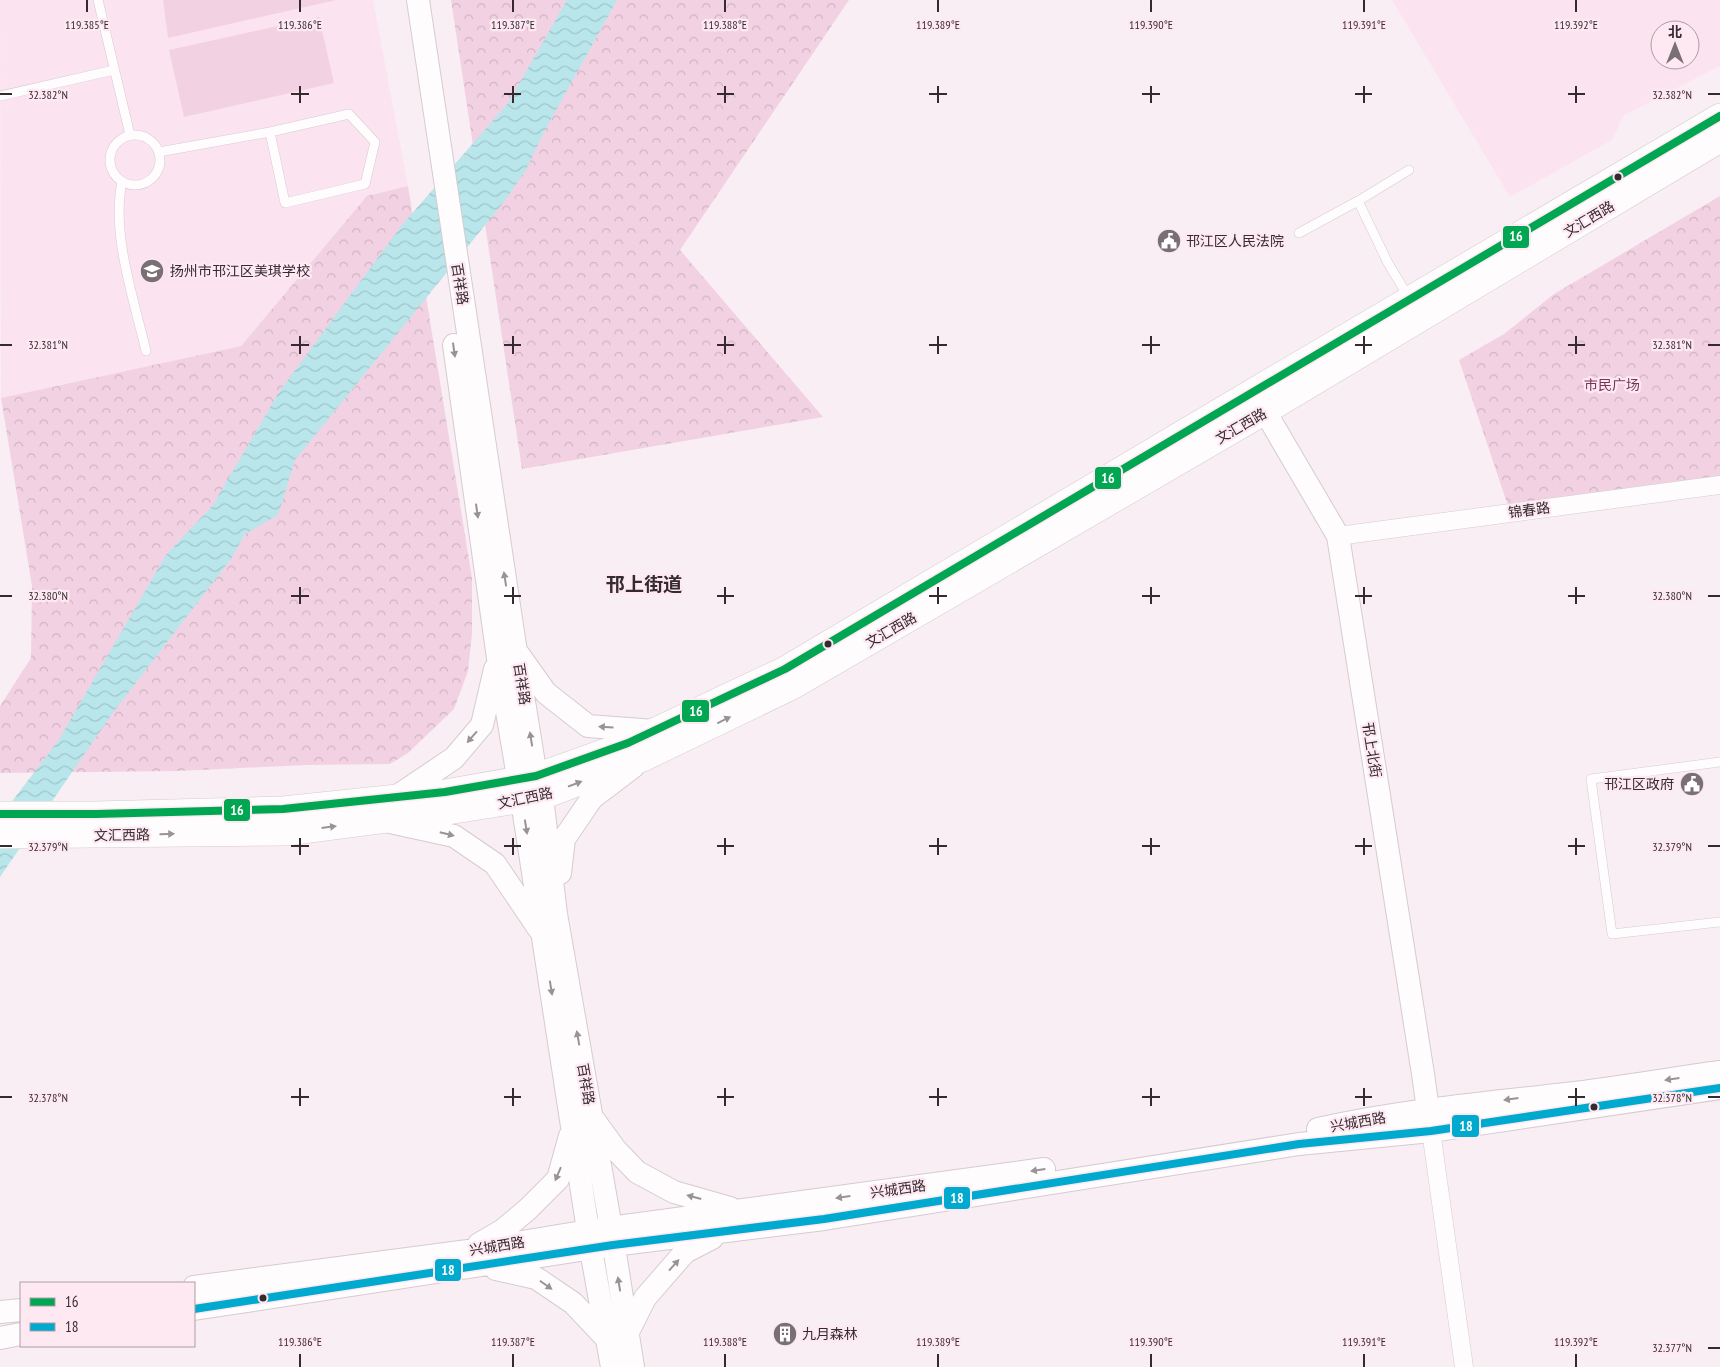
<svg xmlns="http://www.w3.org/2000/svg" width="1720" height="1367" font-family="'PT Sans Narrow','Noto Sans SC',sans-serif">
	<defs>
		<pattern id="park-crowns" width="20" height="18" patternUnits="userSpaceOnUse" patternTransform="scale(1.25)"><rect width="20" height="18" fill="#f2d2e2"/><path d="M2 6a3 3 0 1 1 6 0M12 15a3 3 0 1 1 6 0" fill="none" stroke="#d0b4c2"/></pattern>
		<pattern id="water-waves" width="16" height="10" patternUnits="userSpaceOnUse" patternTransform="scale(1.25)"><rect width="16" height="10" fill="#b9e6eb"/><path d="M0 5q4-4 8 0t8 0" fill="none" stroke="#a0c5ca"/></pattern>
	</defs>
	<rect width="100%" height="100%" fill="#f9eef3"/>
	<path fill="#fbe4ef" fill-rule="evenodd" d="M 0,0 L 373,0 L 408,186 L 367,196 L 241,346 L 1,398 Z
		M 1392,0 L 1720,0 L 1720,66 L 1623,116 L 1612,140 L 1510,197 ZM 1660,30 L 1690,30 L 1690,60 L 1660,60 Z"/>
	<path fill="url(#park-crowns)" d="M 451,0 L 849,0 L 680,250 L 823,417 L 522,469 Z
		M 408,186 L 472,578 L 472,634 L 468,671 L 454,709 L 408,753 L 390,764 L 306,765 L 179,771 L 0,773 L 0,706 L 31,658 L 32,586 L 1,398 L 241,346 L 367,196 Z
		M 1720,196 L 1720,477 L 1509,509 L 1459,360 L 1504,334 L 1554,294 Z"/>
	<path fill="#f2d2e2" d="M 163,0 L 336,0 L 168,38 Z
		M 319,17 L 334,83 L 184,117 L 169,50 Z"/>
	<path fill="url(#water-waves)" d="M 567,0 L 617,0 L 543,134 L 526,170 L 503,203 L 295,460 L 278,515 L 245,534 L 231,559 L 112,714 L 0,877 L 0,817 L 58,741 L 166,555 L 213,505 L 279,392 L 402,225 L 508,103 Z"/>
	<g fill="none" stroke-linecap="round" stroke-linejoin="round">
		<g stroke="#d5cbd0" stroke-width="10">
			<path id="service" d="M 98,0 L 130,135
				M 0,96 L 114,70
				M110 160a25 25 0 1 1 50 0a25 25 0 1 1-50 0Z
				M 159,152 L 270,132 L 349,114 L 375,142 L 365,184 L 285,203 L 270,132
				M 122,182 C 111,234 134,299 146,351
				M 1358,201 L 1388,263 L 1409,298
				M 1299,233 L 1358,201 L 1409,170
				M 1720,762 L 1591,779 L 1612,934 L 1720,922"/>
		</g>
		<g stroke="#d5cbd0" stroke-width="19">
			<path id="minor" d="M 1338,536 L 1720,485
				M 1431,1131 L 1464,1367"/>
		</g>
		<g stroke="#d5cbd0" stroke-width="24">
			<path id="tertiary" d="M 418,0 L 516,652 L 536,776 L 542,797 L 556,914 L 611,1228 L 633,1367
				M 454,345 L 498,658 L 522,801 L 591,1250 L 612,1367
				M 1256,396 L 1338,536 L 1423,1074 L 1430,1124
				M 519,655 L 546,693 L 588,726 L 655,731
				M 396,797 L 454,758 L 482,725 L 495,669
				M 390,822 L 454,836 L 495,864 L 539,929
				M 560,873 L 564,839 L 592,798 L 633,767
				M 594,1120 L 615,1149 L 637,1172 L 674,1192 L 730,1208
				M 1318,1129 C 1399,1111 1483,1103 1566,1094 C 1617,1088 1669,1079 1720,1072
				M 479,1244 L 503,1230 L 528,1209 L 558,1179 L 570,1136
				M 496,1269 L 536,1278 L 573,1303 L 607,1339
				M 194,1287 L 468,1251 L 588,1231 L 1044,1169
				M 194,1309 L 613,1245 L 824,1219 L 1299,1144 L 1431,1131 L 1720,1088
				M 0,1312 L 21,1310
				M 627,1334 L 645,1298 L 685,1252 L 712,1238
				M 0,1338 L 21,1334"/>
		</g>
		<g stroke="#d5cbd0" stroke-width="26">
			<path id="secondary" d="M 0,814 L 96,814 L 283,809 L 445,792 L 536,776 L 628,743 L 785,669 L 1253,391 L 1720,116
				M 0,836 L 287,833 L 448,812 L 542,797 L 645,758 L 794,686 L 1265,412 L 1720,140"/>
		</g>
		<use href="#service" stroke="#fefcfd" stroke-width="9"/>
		<use href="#minor" stroke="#fefcfd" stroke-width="18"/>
		<use href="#tertiary" stroke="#fefcfd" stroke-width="22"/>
		<use href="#secondary" stroke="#fefcfd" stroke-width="25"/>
		<g stroke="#fee9f3" stroke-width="11">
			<path id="bus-1" d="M 0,814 L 96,814 L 283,809 L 445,792 L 536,776 L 628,743 L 785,669 L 1720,116"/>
		</g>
		<g stroke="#fee9f3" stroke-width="11">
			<path id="bus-2" d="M 194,1309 L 613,1245 L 824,1219 L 1299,1144 L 1431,1131 L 1720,1088"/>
		</g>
		<use href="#bus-1" stroke="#00a651" stroke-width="8"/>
		<use href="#bus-2" stroke="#00a9ce" stroke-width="8"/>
	</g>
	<defs><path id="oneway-solid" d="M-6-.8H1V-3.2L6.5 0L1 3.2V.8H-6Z" transform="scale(1.25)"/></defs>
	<g fill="#999396">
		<use href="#oneway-solid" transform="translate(454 350) rotate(82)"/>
		<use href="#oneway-solid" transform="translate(477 511) rotate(82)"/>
		<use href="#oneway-solid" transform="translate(505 579) rotate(-99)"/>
		<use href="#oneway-solid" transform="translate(724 720) rotate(-26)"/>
		<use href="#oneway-solid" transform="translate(606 727) rotate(-176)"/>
		<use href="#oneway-solid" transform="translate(472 737) rotate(131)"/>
		<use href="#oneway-solid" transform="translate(531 739) rotate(-99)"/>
		<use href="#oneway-solid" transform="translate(575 784) rotate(-21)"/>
		<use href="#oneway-solid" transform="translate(329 827) rotate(-7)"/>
		<use href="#oneway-solid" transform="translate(526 827) rotate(81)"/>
		<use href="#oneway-solid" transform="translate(167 834) rotate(-1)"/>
		<use href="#oneway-solid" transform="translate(447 834) rotate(14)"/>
		<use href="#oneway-solid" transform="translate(551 988) rotate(81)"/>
		<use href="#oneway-solid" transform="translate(578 1038) rotate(-100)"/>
		<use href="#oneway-solid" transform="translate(1672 1079) rotate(172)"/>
		<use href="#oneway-solid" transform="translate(1511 1099) rotate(172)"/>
		<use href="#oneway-solid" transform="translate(1038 1170) rotate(172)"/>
		<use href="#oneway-solid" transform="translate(558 1174) rotate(113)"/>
		<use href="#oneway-solid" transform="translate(694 1197) rotate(-165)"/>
		<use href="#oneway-solid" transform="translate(843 1197) rotate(172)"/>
		<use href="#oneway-solid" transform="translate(674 1265) rotate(-48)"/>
		<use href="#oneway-solid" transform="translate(619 1284) rotate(-99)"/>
		<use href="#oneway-solid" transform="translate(546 1285) rotate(35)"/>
	</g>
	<path fill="none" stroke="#342a2f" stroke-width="2" d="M 87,0 L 87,12M 300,0 L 300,12M 513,0 L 513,12M 725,0 L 725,12M 938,0 L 938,12M 1151,0 L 1151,12M 1364,0 L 1364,12M 1576,0 L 1576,12M 300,86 L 300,103M 513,86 L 513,103M 725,86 L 725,103M 938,86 L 938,103M 1151,86 L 1151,103M 1364,86 L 1364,103M 1576,86 L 1576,103M 0,94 L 12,94M 291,94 L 309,94M 504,94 L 521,94M 717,94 L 734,94M 929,94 L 947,94M 1142,94 L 1160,94M 1355,94 L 1372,94M 1568,94 L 1585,94M 1708,94 L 1720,94M 300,336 L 300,354M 513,336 L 513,354M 725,336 L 725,354M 938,336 L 938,354M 1151,336 L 1151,354M 1364,336 L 1364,354M 1576,336 L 1576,354M 0,345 L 12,345M 291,345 L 309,345M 504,345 L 521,345M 717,345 L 734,345M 929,345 L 947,345M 1142,345 L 1160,345M 1355,345 L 1372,345M 1568,345 L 1585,345M 1708,345 L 1720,345M 300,587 L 300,604M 513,587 L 513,604M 725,587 L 725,604M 938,587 L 938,604M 1151,587 L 1151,604M 1364,587 L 1364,604M 1576,587 L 1576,604M 0,596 L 12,596M 291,596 L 309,596M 504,596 L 521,596M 717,596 L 734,596M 929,596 L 947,596M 1142,596 L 1160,596M 1355,596 L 1372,596M 1568,596 L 1585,596M 1708,596 L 1720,596M 300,838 L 300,855M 513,838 L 513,855M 725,838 L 725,855M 938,838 L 938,855M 1151,838 L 1151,855M 1364,838 L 1364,855M 1576,838 L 1576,855M 0,846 L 12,846M 291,846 L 309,846M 504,846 L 521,846M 717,846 L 734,846M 929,846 L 947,846M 1142,846 L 1160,846M 1355,846 L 1372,846M 1568,846 L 1585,846M 1708,846 L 1720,846M 300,1088 L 300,1106M 513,1088 L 513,1106M 725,1088 L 725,1106M 938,1088 L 938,1106M 1151,1088 L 1151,1106M 1364,1088 L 1364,1106M 1576,1088 L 1576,1106M 0,1097 L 12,1097M 291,1097 L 309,1097M 504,1097 L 521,1097M 717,1097 L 734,1097M 929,1097 L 947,1097M 1142,1097 L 1160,1097M 1355,1097 L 1372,1097M 1568,1097 L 1585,1097M 1708,1097 L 1720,1097M 1708,1348 L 1720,1348M 300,1354 L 300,1367M 513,1354 L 513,1367M 725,1354 L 725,1367M 938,1354 L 938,1367M 1151,1354 L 1151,1367M 1364,1354 L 1364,1367M 1576,1354 L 1576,1367"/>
	<defs>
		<g id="civic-disc" transform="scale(1.25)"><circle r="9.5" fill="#796f74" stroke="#fee9f3"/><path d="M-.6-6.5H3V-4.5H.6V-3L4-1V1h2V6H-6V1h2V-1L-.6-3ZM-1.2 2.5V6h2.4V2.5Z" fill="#fff"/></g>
		<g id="school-disc" transform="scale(1.25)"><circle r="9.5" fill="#796f74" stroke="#fee9f3"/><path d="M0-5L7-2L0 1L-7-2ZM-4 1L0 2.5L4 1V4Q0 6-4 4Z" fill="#fff"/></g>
		<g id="building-disc" transform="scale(1.25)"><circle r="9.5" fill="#796f74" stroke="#fee9f3"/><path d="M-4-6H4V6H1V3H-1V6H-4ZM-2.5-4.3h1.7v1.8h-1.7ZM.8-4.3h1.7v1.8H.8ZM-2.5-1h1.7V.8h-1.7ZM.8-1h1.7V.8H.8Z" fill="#fff"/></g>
	</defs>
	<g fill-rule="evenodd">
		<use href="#civic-disc" x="1169" y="241"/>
		<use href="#school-disc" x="152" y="271"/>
		<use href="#civic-disc" x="1692" y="784"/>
		<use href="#building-disc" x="785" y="1334"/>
	</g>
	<g fill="#342a2f" stroke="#fee9f3" stroke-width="2">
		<circle cx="1618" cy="177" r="4.5"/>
		<circle cx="828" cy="644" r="4.5"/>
		<circle cx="1594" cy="1107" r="4.5"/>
		<circle cx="263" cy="1298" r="4.5"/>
	</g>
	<g text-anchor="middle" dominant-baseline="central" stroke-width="4.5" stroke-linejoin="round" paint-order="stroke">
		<g font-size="14" fill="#342a2f" stroke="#fee9f3">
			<text transform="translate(1589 219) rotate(-31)">文汇西路</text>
			<text transform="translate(460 284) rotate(81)">百祥路</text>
			<text transform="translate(1241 426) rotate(-30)">文汇西路</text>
			<text transform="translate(1529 510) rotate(-8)">锦春路</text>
			<text transform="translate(891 630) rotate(-30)">文汇西路</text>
			<text transform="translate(522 684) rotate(81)">百祥路</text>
			<text transform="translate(1372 750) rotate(81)">邗上北街</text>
			<text transform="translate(525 798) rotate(-12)">文汇西路</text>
			<text transform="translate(122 835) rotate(-1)">文汇西路</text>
			<text transform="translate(586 1084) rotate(80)">百祥路</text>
			<text transform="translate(1358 1122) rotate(-10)">兴城西路</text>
			<text transform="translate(898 1189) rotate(-8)">兴城西路</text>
			<text transform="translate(497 1246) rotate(-9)">兴城西路</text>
		</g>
		<g font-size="14" fill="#342a2f" stroke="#fee9f3" text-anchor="start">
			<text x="1186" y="241">邗江区人民法院</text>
			<text x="170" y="271">扬州市邗江区美琪学校</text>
			<text x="1674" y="784" text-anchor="end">邗江区政府</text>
			<text x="802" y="1334">九月森林</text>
		</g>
		<g font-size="14" fill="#753659" stroke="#fee9f3">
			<text x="1612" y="385">市民广场</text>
		</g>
		<g font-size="19" font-weight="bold" fill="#342a2f" stroke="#fee9f3">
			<text x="644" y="584">邗上街道</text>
		</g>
	</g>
	<g font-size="12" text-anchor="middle" fill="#342a2f" stroke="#fee9f3" stroke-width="4.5" stroke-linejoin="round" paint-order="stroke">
		<text x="87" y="29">119.385°E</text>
		<text x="300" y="29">119.386°E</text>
		<text x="513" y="29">119.387°E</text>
		<text x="725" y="29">119.388°E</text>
		<text x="938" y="29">119.389°E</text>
		<text x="1151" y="29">119.390°E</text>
		<text x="1364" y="29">119.391°E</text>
		<text x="1576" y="29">119.392°E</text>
		<text x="48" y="99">32.382°N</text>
		<text x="1672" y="99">32.382°N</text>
		<text x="48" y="349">32.381°N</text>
		<text x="1672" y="349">32.381°N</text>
		<text x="48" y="600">32.380°N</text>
		<text x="1672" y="600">32.380°N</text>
		<text x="48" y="851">32.379°N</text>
		<text x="1672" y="851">32.379°N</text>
		<text x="48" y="1102">32.378°N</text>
		<text x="1672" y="1102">32.378°N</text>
		<text x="300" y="1346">119.386°E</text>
		<text x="513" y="1346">119.387°E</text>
		<text x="725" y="1346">119.388°E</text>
		<text x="938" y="1346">119.389°E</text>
		<text x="1151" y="1346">119.390°E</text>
		<text x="1364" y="1346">119.391°E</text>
		<text x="1576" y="1346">119.392°E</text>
		<text x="1672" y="1352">32.377°N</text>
	</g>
	<g stroke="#fee9f3" stroke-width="2">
		<rect x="1502" y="225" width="28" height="24" rx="5" fill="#00a651"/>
		<rect x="1094" y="466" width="28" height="24" rx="5" fill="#00a651"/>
		<rect x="681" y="699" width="29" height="24" rx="5" fill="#00a651"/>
		<rect x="223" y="798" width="28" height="24" rx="5" fill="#00a651"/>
		<rect x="1451" y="1114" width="29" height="24" rx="5" fill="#00a9ce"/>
		<rect x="943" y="1186" width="28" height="24" rx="5" fill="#00a9ce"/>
		<rect x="434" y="1258" width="28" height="24" rx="5" fill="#00a9ce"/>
	</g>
	<g font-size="14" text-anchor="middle" font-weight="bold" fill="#fff">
		<text x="1516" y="241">16</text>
		<text x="1108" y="483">16</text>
		<text x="696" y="716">16</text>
		<text x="237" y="815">16</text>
		<text x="1466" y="1131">18</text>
		<text x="957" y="1203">18</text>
		<text x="448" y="1275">18</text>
	</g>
	<rect x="20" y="1282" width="175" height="65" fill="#fee9f3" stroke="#ad9da5"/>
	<rect x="30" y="1298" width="25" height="8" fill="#00a651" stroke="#ad9da5"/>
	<text x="65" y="1307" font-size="15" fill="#342a2f">16</text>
	<rect x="30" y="1323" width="25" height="8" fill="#00a9ce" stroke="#ad9da5"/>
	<text x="65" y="1332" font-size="15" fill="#342a2f">18</text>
	<g transform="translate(1675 45)"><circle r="24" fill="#fee9f3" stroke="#ad9da5"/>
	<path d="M0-4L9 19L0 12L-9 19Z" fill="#796f74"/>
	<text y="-8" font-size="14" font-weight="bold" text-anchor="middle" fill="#342a2f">北</text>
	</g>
</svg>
